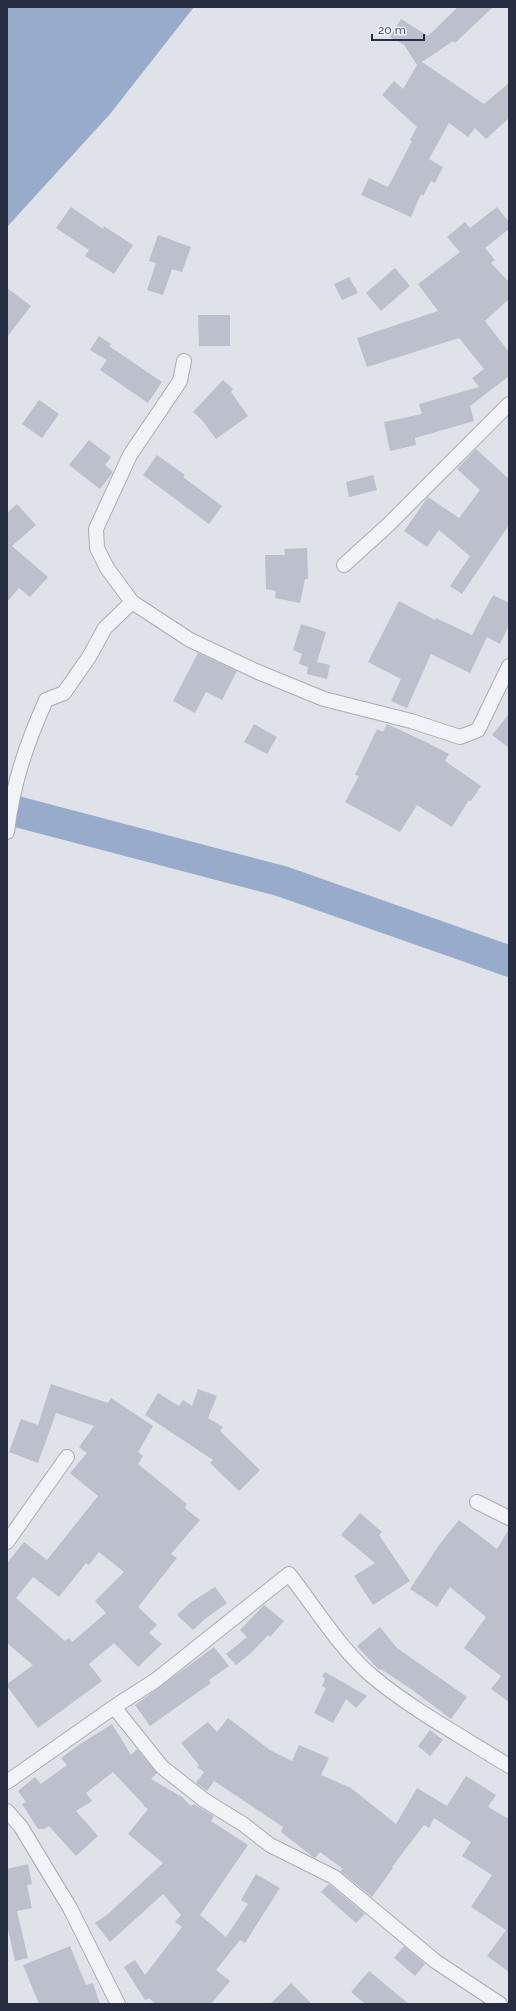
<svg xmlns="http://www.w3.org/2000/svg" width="516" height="2011" font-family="Raleway,sans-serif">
	<rect width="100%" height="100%" fill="#dfe2e9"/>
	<path fill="#98abcb" d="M 7,7 L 194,7 L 110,114 L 7,227 Z"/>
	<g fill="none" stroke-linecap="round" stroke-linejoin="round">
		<path stroke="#98abcb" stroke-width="31" d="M 7,809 L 281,881 L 509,961"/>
	</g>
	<path fill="#bcc0cc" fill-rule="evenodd" d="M 458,7 L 493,7 L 455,43 L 453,41 L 422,62 L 484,104 L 509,83 L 509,118 L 486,139 L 475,128 L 468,137 L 449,123 L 429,159 L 443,167 L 435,183 L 431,181 L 423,196 L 421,194 L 411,217 L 361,195 L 369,178 L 388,187 L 412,141 L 410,140 L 417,127 L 382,95 L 394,81 L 403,89 L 417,65 L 404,45 L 390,37 L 401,19 L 428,36 Z
		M 71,207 L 103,229 L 104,226 L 133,245 L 114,274 L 85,256 L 89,250 L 56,228 Z
		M 497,207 L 509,222 L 509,229 L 485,248 L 495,260 L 491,263 L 509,282 L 509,299 L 485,321 L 509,352 L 509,376 L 470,406 L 474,421 L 415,438 L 416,445 L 390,451 L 384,422 L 422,414 L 419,404 L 479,387 L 472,378 L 484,369 L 459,338 L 367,367 L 357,338 L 438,311 L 418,284 L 460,252 L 447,237 L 465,222 L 470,228 Z
		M 158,235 L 191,247 L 182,272 L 172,269 L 163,295 L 147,290 L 156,263 L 149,261 Z
		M 395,268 L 410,286 L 381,311 L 366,293 Z
		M 349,277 L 358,293 L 342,300 L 334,284 Z
		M 7,288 L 31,306 L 7,337 Z
		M 198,315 L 230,315 L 230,346 L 199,346 Z
		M 99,336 L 111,344 L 109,346 L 162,382 L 148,403 L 100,370 L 107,360 L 90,350 Z
		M 223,380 L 233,389 L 231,392 L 248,416 L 216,439 L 202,420 L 193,412 Z
		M 39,400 L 59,414 L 42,438 L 22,424 Z
		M 89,440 L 111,457 L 105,465 L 113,472 L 100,489 L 69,465 Z
		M 476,449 L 509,479 L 509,525 L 462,594 L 450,586 L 470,556 L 439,530 L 427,547 L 404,531 L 428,497 L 459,518 L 480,490 L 457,469 Z
		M 157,455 L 185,475 L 183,477 L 222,506 L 209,524 L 143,475 Z
		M 373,475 L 377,490 L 349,497 L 346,482 Z
		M 17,504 L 36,525 L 12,546 L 48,577 L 30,597 L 19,588 L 7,602 L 7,513 Z
		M 307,548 L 308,579 L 305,579 L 300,603 L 275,598 L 276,591 L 266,589 L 265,555 L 285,555 L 284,549 Z
		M 493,595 L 509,603 L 509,625 L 500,644 L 487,637 L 470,673 L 431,654 L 407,708 L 391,701 L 401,679 L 368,662 L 399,601 L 435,620 L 436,618 L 472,635 Z
		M 301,624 L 326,632 L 317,662 L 330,665 L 327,679 L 307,674 L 308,667 L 299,664 L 302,654 L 293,650 Z
		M 198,653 L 237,671 L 222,700 L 206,692 L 195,713 L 173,701 Z
		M 509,714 L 509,748 L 492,735 Z
		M 254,724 L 277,737 L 267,754 L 244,742 Z
		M 387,724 L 426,742 L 449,754 L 445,761 L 481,786 L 471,801 L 469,800 L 452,827 L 417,805 L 400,832 L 345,802 L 359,776 L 355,775 L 377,729 L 383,732 Z
		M 51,1384 L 108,1403 L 111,1398 L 153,1426 L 138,1452 L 143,1456 L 138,1464 L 187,1504 L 185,1508 L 200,1520 L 171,1554 L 177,1558 L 138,1607 L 157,1625 L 149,1633 L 162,1644 L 138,1667 L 114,1643 L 89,1664 L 102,1681 L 38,1728 L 7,1686 L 7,1684 L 33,1665 L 7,1643 L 7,1563 L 24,1542 L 47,1560 L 98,1496 L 70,1473 L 87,1453 L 79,1447 L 94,1426 L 56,1413 L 38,1463 L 9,1452 L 21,1419 L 38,1425 ZM 99,1552 L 124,1572 L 95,1601 L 106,1613 L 72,1642 L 69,1638 L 65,1641 L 16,1598 L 33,1577 L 59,1597 L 86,1563 L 89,1565 Z
		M 198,1389 L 217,1396 L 208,1418 L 223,1427 L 220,1431 L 260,1470 L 239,1491 L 210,1463 L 213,1460 L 145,1415 L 158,1393 L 179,1406 L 183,1400 L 192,1406 Z
		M 360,1513 L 382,1532 L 379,1535 L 410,1581 L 373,1605 L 354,1576 L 375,1563 L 341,1535 Z
		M 459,1520 L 497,1549 L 509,1529 L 509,1702 L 491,1689 L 501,1676 L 464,1648 L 486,1617 L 450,1587 L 437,1607 L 410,1589 L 439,1545 Z
		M 215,1587 L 227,1603 L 205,1619 L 193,1630 L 177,1615 L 190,1603 Z
		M 264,1605 L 284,1621 L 270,1637 L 268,1635 L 251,1653 L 236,1665 L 226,1654 L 247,1637 L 240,1630 Z
		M 380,1627 L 397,1648 L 467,1697 L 451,1719 L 411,1689 L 381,1669 L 379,1670 L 357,1646 Z
		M 214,1647 L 229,1666 L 209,1680 L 211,1683 L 150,1726 L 135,1705 Z
		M 325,1672 L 367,1696 L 356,1708 L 346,1699 L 333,1723 L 314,1713 L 326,1688 L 322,1686 L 325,1679 L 322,1676 Z
		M 228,1718 L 270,1750 L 292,1761 L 299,1745 L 329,1758 L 321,1775 L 351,1788 L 396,1824 L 417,1788 L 447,1806 L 466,1776 L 496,1795 L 488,1807 L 509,1819 L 509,1972 L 487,1956 L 506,1930 L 471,1907 L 492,1875 L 462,1856 L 471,1842 L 434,1818 L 429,1828 L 424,1825 L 392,1867 L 393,1868 L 372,1897 L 340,1871 L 343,1869 L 320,1852 L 315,1858 L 313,1857 L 281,1832 L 283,1827 L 214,1781 L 207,1791 L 196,1783 L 204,1772 L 197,1767 L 199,1765 L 181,1743 L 208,1722 L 217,1732 Z
		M 112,1724 L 131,1755 L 137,1749 L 157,1773 L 151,1779 L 182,1797 L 191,1806 L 194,1804 L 214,1816 L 211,1821 L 248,1845 L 200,1915 L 226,1937 L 248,1904 L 241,1900 L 256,1874 L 280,1888 L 245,1943 L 240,1940 L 216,1970 L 230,1981 L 211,2004 L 155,2004 L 149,1998 L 145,2000 L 124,1967 L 135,1960 L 145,1975 L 182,1927 L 175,1922 L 181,1915 L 163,1894 L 110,1942 L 95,1923 L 108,1914 L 163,1863 L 128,1834 L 148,1809 L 143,1806 L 144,1805 L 113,1772 L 86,1793 L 92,1801 L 76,1811 L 98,1836 L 76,1856 L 49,1826 L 44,1829 L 38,1829 L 22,1804 L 26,1802 L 18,1791 L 35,1777 L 41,1784 L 67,1765 L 61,1758 L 80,1744 Z
		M 430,1730 L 443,1740 L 430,1756 L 418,1746 Z
		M 28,1864 L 32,1884 L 27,1885 L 32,1908 L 17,1911 L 28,1958 L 15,1961 L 7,1925 L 7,1869 Z
		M 329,1884 L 365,1914 L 356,1923 L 321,1892 Z
		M 70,1946 L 86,1985 L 93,1983 L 100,2004 L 39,2004 L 23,1965 Z
		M 404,1946 L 425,1964 L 415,1976 L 394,1958 Z
		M 369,1971 L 409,2004 L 365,2004 L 351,1992 Z
		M 291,1983 L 312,2004 L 270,2004 Z"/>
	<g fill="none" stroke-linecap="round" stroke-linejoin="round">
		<g stroke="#a8acb7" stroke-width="16">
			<path id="street" d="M 184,361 L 180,381 L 130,455 L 96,529 L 97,548 L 107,568 L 132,602 L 190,640 L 258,672 L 324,699 L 411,721 L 460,737 L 478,730 L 509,666
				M 344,565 L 387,526 L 509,404
				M 7,832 C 13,783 26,745 46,700 L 64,693 L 89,657 L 105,628 L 132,602
				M 477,1502 L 509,1518
				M 7,1542 L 67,1457
				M 114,1707 L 162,1767 L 204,1800 L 243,1824 L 270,1845 L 334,1877 L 435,1961 L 500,2004
				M 7,1782 L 114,1707 L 156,1680 L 289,1574 C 314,1606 341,1650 372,1676 C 414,1711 463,1737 509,1766
				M 7,1811 L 21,1827 L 70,1908 L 118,2004"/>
		</g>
		<use href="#street" stroke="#f2f3f7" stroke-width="14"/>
	</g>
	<rect width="516" height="2011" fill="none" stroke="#272e41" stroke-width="16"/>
	<path d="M372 34v6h52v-6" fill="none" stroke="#272e41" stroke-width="2"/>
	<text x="378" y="34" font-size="12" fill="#272e41" stroke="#eef1f6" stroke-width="3" paint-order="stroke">20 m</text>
</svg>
